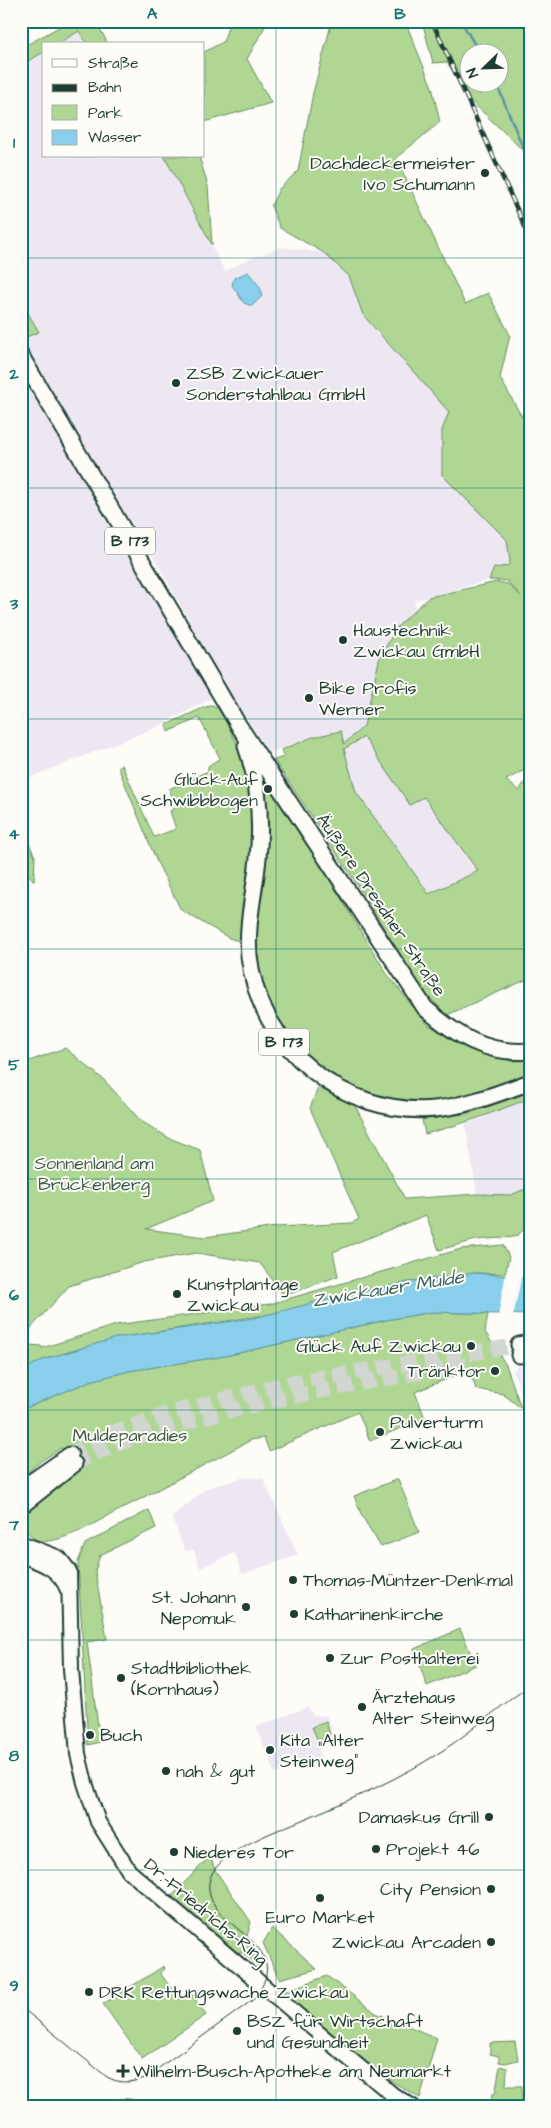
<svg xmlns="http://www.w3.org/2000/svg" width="551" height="2128" font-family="'Architects Daughter',sans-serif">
	<rect width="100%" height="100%" fill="#fdfcf7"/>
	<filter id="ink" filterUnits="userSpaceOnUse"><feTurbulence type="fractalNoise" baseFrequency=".02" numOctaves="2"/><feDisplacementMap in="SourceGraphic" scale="10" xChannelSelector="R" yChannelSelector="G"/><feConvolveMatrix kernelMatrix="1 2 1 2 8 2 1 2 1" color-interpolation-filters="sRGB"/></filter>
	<g filter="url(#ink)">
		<path fill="#ede7f2" d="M 79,31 L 87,44 L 57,44 Z
			M 44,52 L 44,156 L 164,156 L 225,271 L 249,259 L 282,247 L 324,253 L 349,276 L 363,315 L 449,412 L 442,430 L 442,475 L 507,540 L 510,561 L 508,566 L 494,568 L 489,580 L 414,601 L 418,610 L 398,626 L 380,656 L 364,726 L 344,744 L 341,732 L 313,737 L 269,753 L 227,689 L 153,556 L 93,462 L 25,345 L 24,338 L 39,332 L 21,301 L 21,65 Z
			M 29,389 L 216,696 L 157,727 L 21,781 L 21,393 Z
			M 364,736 L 410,805 L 424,796 L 478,871 L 429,894 L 356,792 L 344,749 Z
			M 530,1098 L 530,1187 L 511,1195 L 477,1194 L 465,1124 Z
			M 530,1364 L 530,1397 L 526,1389 L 521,1391 L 513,1371 L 517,1366 Z
			M 242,1478 L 263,1478 L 298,1555 L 242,1574 L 235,1553 L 200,1568 L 194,1550 L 185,1551 L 172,1517 L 207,1488 Z
			M 308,1707 L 313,1715 L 327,1716 L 331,1726 L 332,1738 L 318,1744 L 320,1758 L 275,1774 L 256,1727 Z"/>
		<path fill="#afd793" stroke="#678a64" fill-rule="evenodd" d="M 70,21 L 96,21 L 108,44 L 87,44 L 79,31 L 57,44 L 44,44 L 44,52 L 21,65 L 21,48 Z
			M 230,21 L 268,21 L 247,59 L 271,103 L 204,122 L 204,52 L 223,42 Z
			M 332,21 L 405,21 L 432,87 L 440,122 L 396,158 L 465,304 L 488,293 L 510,335 L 500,378 L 522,417 L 530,419 L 530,767 L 506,780 L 519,791 L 527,778 L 530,778 L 530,978 L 447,1015 L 422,990 L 353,878 L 274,760 L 284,757 L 281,750 L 313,737 L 341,731 L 344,744 L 364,726 L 380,656 L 398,626 L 429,597 L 497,582 L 508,584 L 521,596 L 507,581 L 489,580 L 494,568 L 508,566 L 510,561 L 507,540 L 442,475 L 442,430 L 449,412 L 363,315 L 349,276 L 324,253 L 280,228 L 271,206 L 279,189 L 298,171 L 313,93 ZM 364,737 L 410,805 L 424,797 L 478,871 L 429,894 L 356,792 L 344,749 Z
			M 422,21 L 530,21 L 530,157 L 470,100 L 447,62 L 433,63 ZM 468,52 L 498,52 L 498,82 L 468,82 Z
			M 164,156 L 199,156 L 208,186 L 212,245 Z
			M 21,301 L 39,332 L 24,338 L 21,332 Z
			M 211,706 L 218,708 L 224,718 L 238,746 L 251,784 L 253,838 L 246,884 L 242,942 L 229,938 L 181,910 L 157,862 L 118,767 L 122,765 L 154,837 L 176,829 L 170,811 L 177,807 L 169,789 L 208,771 L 208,766 L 220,758 L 199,718 L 168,732 L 166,725 L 205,707 Z
			M 266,775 L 387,974 L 427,1024 L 469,1049 L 512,1061 L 530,1060 L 530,1075 C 495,1086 457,1103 420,1103 C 342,1105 269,1043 257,967 C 253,943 256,916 257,892 C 258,854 260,816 261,778 Z
			M 21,824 L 35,857 L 34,881 L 21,865 Z
			M 65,1048 L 104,1080 L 141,1121 L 169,1138 L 200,1150 L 213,1201 L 146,1229 L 205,1237 L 277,1227 L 352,1223 L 359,1219 L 310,1108 L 318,1088 L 354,1104 L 405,1199 L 477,1194 L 511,1195 L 530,1187 C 530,1205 533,1228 514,1237 L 476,1240 L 439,1250 L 426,1215 L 333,1252 L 338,1276 L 284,1296 L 260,1263 L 196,1253 L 144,1262 L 69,1286 L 30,1329 L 29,1345 L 41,1346 L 42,1348 L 116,1325 L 270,1304 L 461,1249 L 503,1245 L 509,1257 L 505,1274 L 475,1273 L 414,1281 L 332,1298 L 272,1314 L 117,1338 L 45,1359 L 21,1371 L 21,1064 Z
			M 530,1092 L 530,1098 C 495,1112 461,1125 425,1134 L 422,1120 L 470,1113 Z
			M 433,1312 L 488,1314 L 485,1332 L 506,1365 L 521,1408 L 503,1394 L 476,1389 L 469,1370 L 415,1392 L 425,1418 L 370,1441 L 358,1412 L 269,1451 L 264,1438 L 251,1440 L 80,1531 C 57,1540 31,1553 22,1519 L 26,1510 L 68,1452 L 61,1448 L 41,1461 L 21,1478 L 21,1410 L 90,1381 L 129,1371 L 225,1356 L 386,1320 Z
			M 398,1479 L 419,1532 L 381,1547 L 362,1516 L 354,1496 Z
			M 149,1510 L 156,1528 L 100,1555 L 95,1571 L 107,1639 L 87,1642 L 100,1742 L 88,1745 L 78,1562 L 85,1544 Z
			M 460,1629 L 476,1665 L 427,1686 L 414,1649 Z
			M 326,1721 L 330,1735 L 318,1741 L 312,1727 Z
			M 210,1856 L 215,1870 L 251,1922 L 246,1940 L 259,1959 L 259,1967 L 242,1952 L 238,1955 L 169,1899 Z
			M 272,1928 L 317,1969 L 279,1979 L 263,1943 Z
			M 164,1966 L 165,1969 L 160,1973 L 179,1999 L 190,1992 L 206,2015 L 142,2059 L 103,2004 Z
			M 327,1976 L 376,2013 L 437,2038 L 420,2098 L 368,2067 L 282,1992 Z
			M 515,2042 L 518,2060 L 505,2063 L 499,2062 L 499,2056 L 490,2054 L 490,2043 Z
			M 500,2066 L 507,2068 L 506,2086 L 522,2086 L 522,2106 L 530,2107 L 490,2107 L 492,2094 L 495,2094 Z"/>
		<path fill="#89cfeb" stroke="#5f95a2" d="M 248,272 L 260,287 L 262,296 L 252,306 L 244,303 L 232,285 L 234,278 Z
			M 475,1273 L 530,1278 L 530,1315 L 433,1312 L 386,1320 L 225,1356 L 129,1371 L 90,1381 L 21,1410 L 21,1371 L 45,1359 L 116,1338 L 254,1318 L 332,1298 L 414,1281 Z"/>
		<path fill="#fdfcf7" d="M 506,1272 L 522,1274 L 513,1317 L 498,1317 Z"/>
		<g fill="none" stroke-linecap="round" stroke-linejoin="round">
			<path stroke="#5f95a2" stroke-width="2.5" d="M 461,21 L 479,52
				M 496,82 L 530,165"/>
			<path stroke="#d1d6d0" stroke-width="15" stroke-dasharray="15 8" stroke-linecap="butt" d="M 70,1455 L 105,1435 L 174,1412 L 289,1383 L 519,1345
				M 74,1464 C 122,1439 176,1424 229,1411 C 308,1392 388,1378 468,1364"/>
			<g stroke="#1f3d34" stroke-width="18">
				<path id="secondary" d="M 21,1543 L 59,1558 L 69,1571 L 71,1669 L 78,1754 L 85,1783 L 98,1822 L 129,1871 L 322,2036 L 393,2095 L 413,2107
					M 21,1555 C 43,1563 59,1568 68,1590"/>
			</g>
			<g stroke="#1f3d34" stroke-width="19">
				<path id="primary" d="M 21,356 L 239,726 L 425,1008 C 456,1035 486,1055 530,1051
					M 246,746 C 259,783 262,820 258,858 C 255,891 246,923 249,956 C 259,1048 344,1117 435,1109 C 467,1106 499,1093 530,1082
					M 519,1345 L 530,1343
					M 519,1355 L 530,1354
					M 21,1489 L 70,1455
					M 21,1506 L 74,1464"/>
			</g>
			<use href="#secondary" stroke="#fdfcf7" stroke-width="14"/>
			<use href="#primary" stroke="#fdfcf7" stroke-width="15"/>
			<path stroke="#1f3d34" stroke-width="1" d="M 21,2007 L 107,2077 C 120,2084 131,2083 145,2078 L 254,1999 C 300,1939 204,1931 209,1883 C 212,1853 277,1831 302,1820 C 352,1799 400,1779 445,1749 C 474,1730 500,1705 530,1686
				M 100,2107 C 118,2096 131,2096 148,2107"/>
			<g stroke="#1f3d34" stroke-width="4.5">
				<path id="rail" d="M 432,21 L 530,238"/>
			</g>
			<use href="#rail" stroke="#fdfcf7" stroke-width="2.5" stroke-dasharray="8" stroke-linecap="butt"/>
		</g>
	</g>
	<path fill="none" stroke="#0f766e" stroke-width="1" stroke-opacity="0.55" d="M 276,21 L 276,2107M 21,258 L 530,258M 21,488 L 530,488M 21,719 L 530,719M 21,949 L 530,949M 21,1179 L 530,1179M 21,1410 L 530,1410M 21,1640 L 530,1640M 21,1870 L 530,1870"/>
	<g fill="#1f3d34" stroke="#fdfcf7" stroke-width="2">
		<circle cx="485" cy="173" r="5"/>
		<circle cx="176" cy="383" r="5"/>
		<circle cx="343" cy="640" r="5"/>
		<circle cx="309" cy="698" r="5"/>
		<circle cx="268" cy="789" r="5"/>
		<circle cx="177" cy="1294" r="5"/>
		<circle cx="471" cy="1346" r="5"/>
		<circle cx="495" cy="1371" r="5"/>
		<circle cx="380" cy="1432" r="5"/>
		<circle cx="293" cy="1580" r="5"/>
		<circle cx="246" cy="1607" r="5"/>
		<circle cx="294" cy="1614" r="5"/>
		<circle cx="330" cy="1658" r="5"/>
		<circle cx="121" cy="1678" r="5"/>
		<circle cx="362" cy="1707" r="5"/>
		<circle cx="90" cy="1735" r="5"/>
		<circle cx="270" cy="1750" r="5"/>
		<circle cx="166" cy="1771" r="5"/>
		<circle cx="489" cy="1817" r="5"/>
		<circle cx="376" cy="1849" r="5"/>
		<circle cx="174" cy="1852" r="5"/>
		<circle cx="491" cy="1889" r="5"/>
		<circle cx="320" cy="1898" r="5"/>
		<circle cx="491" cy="1942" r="5"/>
		<circle cx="89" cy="1992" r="5"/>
		<circle cx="237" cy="2031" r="5"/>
		<path d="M120.5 2063.5h5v5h5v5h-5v5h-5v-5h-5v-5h5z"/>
	</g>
	<g text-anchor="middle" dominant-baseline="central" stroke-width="4" stroke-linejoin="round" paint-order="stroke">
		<g fill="#fdfcf7" stroke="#62766e" stroke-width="1">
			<rect x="105" y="527.5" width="50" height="27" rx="4"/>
			<rect x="259" y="1028.5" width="50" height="27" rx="4"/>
		</g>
		<g font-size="16" font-weight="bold" fill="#1f3d34">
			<text x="130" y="541">B 173</text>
			<text x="284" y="1042">B 173</text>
		</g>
		<g font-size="18" fill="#1f3d34" stroke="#fdfcf7" text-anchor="start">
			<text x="475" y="163" text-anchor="end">Dachdeckermeister<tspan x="475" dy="21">Ivo Schumann</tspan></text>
			<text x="186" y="373">ZSB Zwickauer<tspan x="186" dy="21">Sonderstahlbau GmbH</tspan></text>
			<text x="353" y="630">Haustechnik<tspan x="353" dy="21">Zwickau GmbH</tspan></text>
			<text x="319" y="688">Bike Profis<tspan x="319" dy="21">Werner</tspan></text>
			<text x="258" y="779" text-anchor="end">Glück-Auf<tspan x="258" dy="21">Schwibbbogen</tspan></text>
			<text x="187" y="1284">Kunstplantage<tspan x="187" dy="21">Zwickau</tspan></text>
			<text x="461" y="1346" text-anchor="end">Glück Auf Zwickau</text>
			<text x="485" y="1371" text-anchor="end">Tränktor</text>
			<text x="390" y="1422">Pulverturm<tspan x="390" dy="21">Zwickau</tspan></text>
			<text x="303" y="1580">Thomas-Müntzer-Denkmal</text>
			<text x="236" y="1597" text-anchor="end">St. Johann<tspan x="236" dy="21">Nepomuk</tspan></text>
			<text x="304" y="1614">Katharinenkirche</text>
			<text x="340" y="1658">Zur Posthalterei</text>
			<text x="131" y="1668">Stadtbibliothek<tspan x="131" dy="21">(Kornhaus)</tspan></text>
			<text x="372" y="1697">Ärztehaus<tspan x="372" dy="21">Alter Steinweg</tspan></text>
			<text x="100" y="1735">Buch</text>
			<text x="280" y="1740">Kita „Alter<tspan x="280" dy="21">Steinweg“</tspan></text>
			<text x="176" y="1771">nah &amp; gut</text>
			<text x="479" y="1817" text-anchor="end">Damaskus Grill</text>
			<text x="386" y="1849">Projekt 46</text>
			<text x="184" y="1852">Niederes Tor</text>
			<text x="481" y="1889" text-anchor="end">City Pension</text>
			<text x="320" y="1917" text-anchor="middle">Euro Market</text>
			<text x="481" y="1942" text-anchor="end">Zwickau Arcaden</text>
			<text x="99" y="1992">DRK Rettungswache Zwickau</text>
			<text x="247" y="2021">BSZ für Wirtschaft<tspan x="247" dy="21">und Gesundheit</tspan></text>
			<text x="133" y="2071">Wilhelm-Busch-Apotheke am Neumarkt</text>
		</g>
		<g font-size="18" fill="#1f3d34" stroke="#fdfcf7">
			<text transform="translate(381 905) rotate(56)">Äußere Dresdner Straße</text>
			<text transform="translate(206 1912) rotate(40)">Dr.-Friedrichs-Ring</text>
		</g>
		<g font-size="18" fill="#3c5c47" stroke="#fdfcf7">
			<text x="94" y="1163">Sonnenland am<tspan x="94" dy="21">Brückenberg</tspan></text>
			<text x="130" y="1435">Muldeparadies</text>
		</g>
		<g font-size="19" font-style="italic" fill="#3a6262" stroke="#fdfcf7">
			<text transform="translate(388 1289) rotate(-9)">Zwickauer Mulde</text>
		</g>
	</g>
	<rect width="551" height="2128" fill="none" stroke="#fdfcf7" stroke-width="55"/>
	<rect x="42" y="42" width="162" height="115" fill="#fdfcf7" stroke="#a4b0a9"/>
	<rect x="52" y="59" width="25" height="8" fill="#fdfcf7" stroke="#a4b0a9"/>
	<text x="88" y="68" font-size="15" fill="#1f3d34">Straße</text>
	<rect x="52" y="84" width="25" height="8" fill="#1f3d34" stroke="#a4b0a9"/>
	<text x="88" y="92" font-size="15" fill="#1f3d34">Bahn</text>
	<rect x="52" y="105" width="25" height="15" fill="#afd793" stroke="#a4b0a9"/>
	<text x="88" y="118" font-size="15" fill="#1f3d34">Park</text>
	<rect x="52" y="130" width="25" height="15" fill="#89cfeb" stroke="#a4b0a9"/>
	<text x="88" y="142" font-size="15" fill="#1f3d34">Wasser</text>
	<g transform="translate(484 68) rotate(247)"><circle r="24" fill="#fdfcf7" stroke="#a4b0a9"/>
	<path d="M0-4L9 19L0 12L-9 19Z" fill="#1f3d34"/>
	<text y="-8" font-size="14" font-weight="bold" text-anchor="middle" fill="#1f3d34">N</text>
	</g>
	<rect x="28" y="28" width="496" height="2072" fill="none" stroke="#0f766e" stroke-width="2"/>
	<g font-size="16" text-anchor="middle" font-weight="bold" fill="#0f766e">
		<text x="152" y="19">A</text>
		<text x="400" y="19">B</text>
		<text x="14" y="148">1</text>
		<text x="14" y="379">2</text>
		<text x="14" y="609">3</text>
		<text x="14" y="839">4</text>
		<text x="14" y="1070">5</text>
		<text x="14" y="1300">6</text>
		<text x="14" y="1530">7</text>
		<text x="14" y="1761">8</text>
		<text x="14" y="1991">9</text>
	</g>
</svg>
